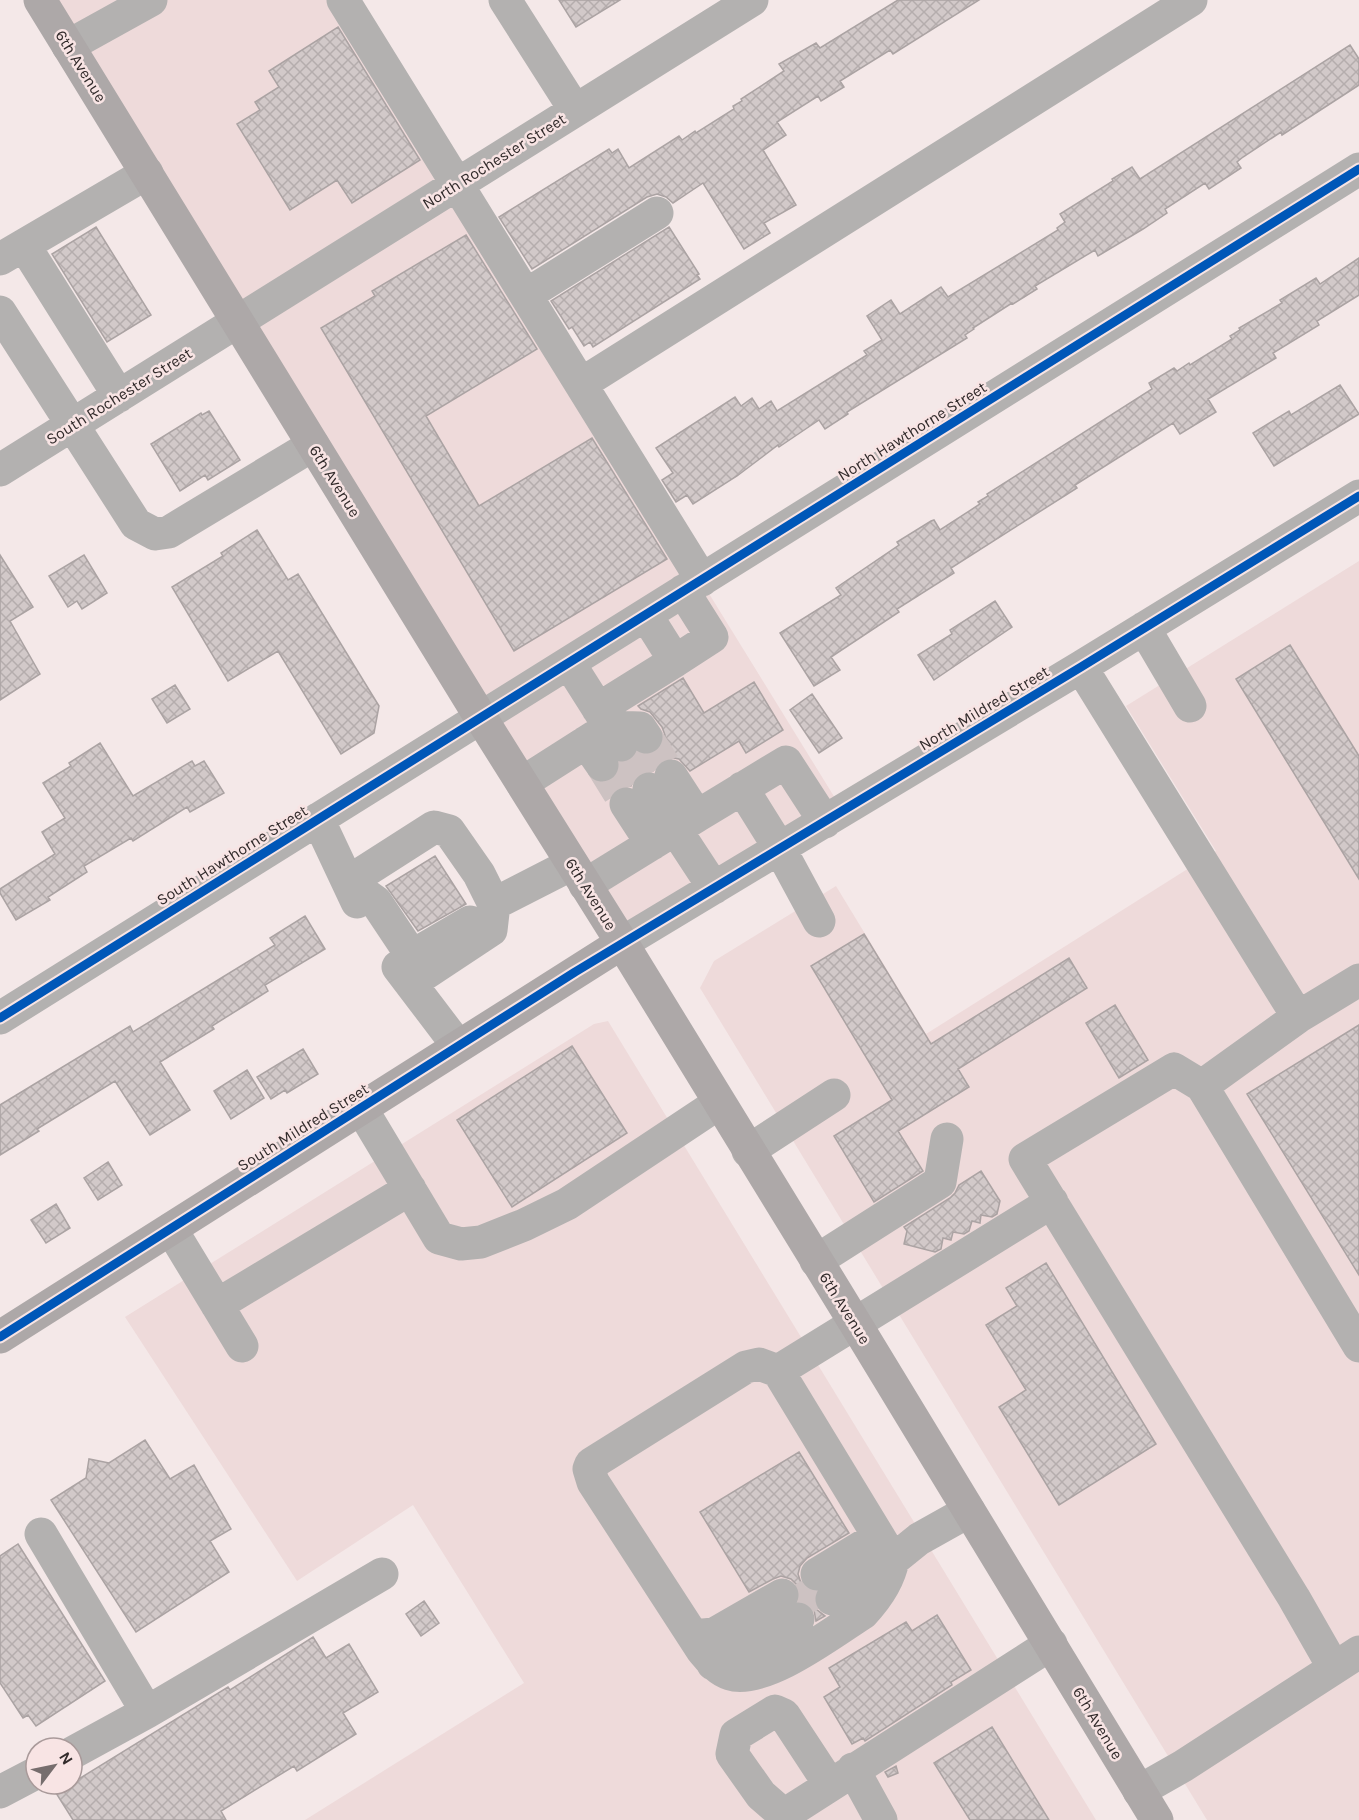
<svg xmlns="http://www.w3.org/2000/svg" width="1359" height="1820" font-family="Karla,sans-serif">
	<defs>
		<pattern id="building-cross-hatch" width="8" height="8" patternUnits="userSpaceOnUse" patternTransform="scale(1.5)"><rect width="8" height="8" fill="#d2c9c9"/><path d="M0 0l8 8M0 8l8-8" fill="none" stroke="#b5adad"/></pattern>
	</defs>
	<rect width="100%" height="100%" fill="#f4e8e8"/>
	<path fill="#eedada" d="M 40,0 L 343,0 L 843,811 L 622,943 Z
		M 1359,561 L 1359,1820 L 1207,1820 L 700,988 L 714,961 L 836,886 L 926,1034 L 1216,851 L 1126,706 Z
		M 608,1021 L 1096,1820 L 305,1820 L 524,1683 L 413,1505 L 297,1581 L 125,1317 L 594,1024 Z"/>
	<path fill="url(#building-cross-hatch)" stroke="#aba3a3" stroke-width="1.5" d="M 559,0 L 620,0 L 576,27 Z
		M 898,0 L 979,0 L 893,54 L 890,50 L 840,81 L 844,87 L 821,101 L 818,96 L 777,122 L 786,135 L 763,150 L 796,205 L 764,223 L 770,233 L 744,249 L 703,183 L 673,203 L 666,197 L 657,194 L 647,197 L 532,269 L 499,217 L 609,149 L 612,153 L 618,149 L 629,168 L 679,136 L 682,140 L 695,131 L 696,133 L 734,109 L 733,106 L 742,101 L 741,99 L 784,71 L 779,64 L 816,43 L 820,48 Z
		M 338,27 L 420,160 L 352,203 L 337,180 L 290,210 L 237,124 L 260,110 L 255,102 L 279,87 L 269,71 Z
		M 1350,45 L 1359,59 L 1359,85 L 1282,135 L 1281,132 L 1243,157 L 1237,162 L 1241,168 L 1209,189 L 1205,183 L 1165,209 L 1167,213 L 1143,229 L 1098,256 L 1095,250 L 1035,286 L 1037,289 L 1013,304 L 1012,303 L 973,328 L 974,329 L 965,335 L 967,338 L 847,412 L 848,414 L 825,429 L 819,420 L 779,447 L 778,445 L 737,476 L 693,504 L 687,495 L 676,502 L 662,480 L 673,473 L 656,448 L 735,397 L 741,406 L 752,398 L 759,409 L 771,401 L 777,411 L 867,355 L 864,351 L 882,340 L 867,316 L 891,300 L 900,314 L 941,287 L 948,297 L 1058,230 L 1057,228 L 1065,222 L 1060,214 L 1113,181 L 1112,179 L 1132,167 L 1140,179 Z
		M 96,227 L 151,315 L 107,342 L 52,254 Z
		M 669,227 L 699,274 L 697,275 L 700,279 L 593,347 L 590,342 L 584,346 L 572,327 L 569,329 L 551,301 Z
		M 466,235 L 537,349 L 426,416 L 479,506 L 592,438 L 667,559 L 514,651 L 321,328 L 375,296 L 372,291 Z
		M 1359,258 L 1359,295 L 1317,321 L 1319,325 L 1273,353 L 1276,358 L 1208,399 L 1216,412 L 1180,434 L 1173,423 L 1075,485 L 1077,488 L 951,568 L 954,573 L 897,609 L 899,612 L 831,657 L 840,670 L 814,686 L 780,633 L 841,595 L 836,588 L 899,545 L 897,542 L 931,521 L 934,520 L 940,530 L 980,504 L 978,502 L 988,496 L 987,494 L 1152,389 L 1149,383 L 1174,368 L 1177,371 L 1189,363 L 1190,365 L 1232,339 L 1230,336 L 1240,330 L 1239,328 L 1282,303 L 1280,300 L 1316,278 L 1320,284 Z
		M 1340,385 L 1359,414 L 1274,466 L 1253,433 L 1289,411 L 1291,415 Z
		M 209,411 L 240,460 L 208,480 L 205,475 L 180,491 L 151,444 L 201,413 L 202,415 Z
		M 257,530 L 288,580 L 298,574 L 379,706 L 374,733 L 341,754 L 278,651 L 228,681 L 172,587 L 223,556 L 221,553 Z
		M 0,555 L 33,607 L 10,621 L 40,674 L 0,700 Z
		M 84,555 L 107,593 L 82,609 L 77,601 L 68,607 L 49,576 Z
		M 995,601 L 1012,627 L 934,680 L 918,655 L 952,634 L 950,630 Z
		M 1290,645 L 1359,756 L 1359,879 L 1236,679 Z
		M 683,678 L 704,713 L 754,682 L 783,730 L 746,753 L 739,741 L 690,771 L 679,759 L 669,757 L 661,760 L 653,771 L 647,770 L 638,774 L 633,780 L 631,786 L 624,785 L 616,788 L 610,794 L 603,784 L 613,780 L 619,772 L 621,764 L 631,761 L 638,754 L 647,756 L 656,753 L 663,745 L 665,735 L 662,727 L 650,712 L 641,709 L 638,706 Z
		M 175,685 L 190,709 L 167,723 L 152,699 Z
		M 812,694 L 842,738 L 819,753 L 790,710 Z
		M 100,743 L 133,796 L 192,761 L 195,766 L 204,761 L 224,793 L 190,812 L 187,807 L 133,841 L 131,838 L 84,866 L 87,872 L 48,897 L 50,900 L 16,920 L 0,893 L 0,889 L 55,854 L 42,832 L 65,818 L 43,783 L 71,766 L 69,763 Z
		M 435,856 L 466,904 L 418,931 L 386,886 Z
		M 305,916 L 325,949 L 265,985 L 268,991 L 212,1026 L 214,1029 L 160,1062 L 190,1110 L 150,1135 L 115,1081 L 37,1129 L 39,1131 L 0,1155 L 0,1105 L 130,1026 L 133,1032 L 218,980 L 275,945 L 270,938 Z
		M 864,934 L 931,1044 L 1069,958 L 1087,988 L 958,1069 L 969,1087 L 898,1131 L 923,1171 L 874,1202 L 834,1136 L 892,1100 L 811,966 Z
		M 1115,1005 L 1148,1060 L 1119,1078 L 1086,1023 Z
		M 1359,1025 L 1359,1275 L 1247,1094 Z
		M 572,1046 L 627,1133 L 512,1207 L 457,1120 Z
		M 303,1049 L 318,1074 L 287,1093 L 285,1090 L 271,1099 L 257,1077 Z
		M 247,1070 L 264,1098 L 231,1119 L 214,1091 Z
		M 108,1162 L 122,1185 L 98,1200 L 84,1178 Z
		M 981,1171 L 1000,1201 L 997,1214 L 992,1217 L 981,1215 L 980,1223 L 972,1221 L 969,1231 L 964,1234 L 953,1232 L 951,1240 L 943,1238 L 941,1249 L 935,1252 L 904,1244 L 907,1231 L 904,1227 L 950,1198 L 955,1193 L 959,1185 Z
		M 56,1204 L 70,1228 L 46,1243 L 31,1220 Z
		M 1046,1263 L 1156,1444 L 1059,1505 L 999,1407 L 1026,1390 L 986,1325 L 1017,1306 L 1006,1288 Z
		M 145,1440 L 170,1479 L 194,1465 L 231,1529 L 210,1541 L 229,1572 L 136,1632 L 51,1500 L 86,1478 L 89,1459 L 109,1463 Z
		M 799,1452 L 849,1533 L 807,1558 L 800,1566 L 798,1574 L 801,1583 L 808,1590 L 815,1592 L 813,1600 L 816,1609 L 825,1616 L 816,1621 L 814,1610 L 807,1603 L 799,1601 L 801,1594 L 798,1586 L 791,1579 L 781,1576 L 773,1579 L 749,1592 L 700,1512 Z
		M 18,1544 L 105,1681 L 36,1726 L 28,1715 L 23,1718 L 0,1683 L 0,1556 Z
		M 424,1601 L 439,1623 L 421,1636 L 406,1614 Z
		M 937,1615 L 971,1670 L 951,1682 L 952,1685 L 865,1741 L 863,1738 L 852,1744 L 824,1697 L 840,1687 L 829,1668 L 906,1622 L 912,1631 Z
		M 313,1637 L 326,1658 L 349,1644 L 378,1692 L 343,1713 L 356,1734 L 297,1771 L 294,1766 L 221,1811 L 226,1820 L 73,1820 L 56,1793 L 228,1687 L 230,1690 Z
		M 992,1727 L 1049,1820 L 970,1820 L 934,1763 Z
		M 896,1766 L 898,1773 L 888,1777 L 885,1772 Z"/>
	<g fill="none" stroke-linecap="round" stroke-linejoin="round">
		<path stroke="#cdc2c2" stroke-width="33" stroke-dasharray="33 16" stroke-linecap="butt" d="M 646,737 L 671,776
			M 625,750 L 649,789
			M 602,765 L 626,804
			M 790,1607 L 825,1586"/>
		<path stroke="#b3b1b0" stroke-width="33" d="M 343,0 L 702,580
			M 505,0 L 575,110
			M 68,46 L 151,0
			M 24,245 L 119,396
			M 0,259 L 147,173
			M 526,295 L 657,213
			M 0,312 L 136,524 L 155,534 L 169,532 L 313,445
			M 581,384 L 1191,0
			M 0,470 L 752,0
			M 646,615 L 675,661 L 712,637 L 683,591
			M 1144,628 L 1190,706
			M 569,663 L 621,745
			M 1081,667 L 1298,1017
			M 598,709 L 675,661
			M 586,742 L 602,765
			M 522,783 L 610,727 L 640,728 L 646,737
			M 742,788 L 780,849 L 819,921
			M 649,789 L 714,888
			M 626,804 L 652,844
			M 697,816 L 786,762 L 825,822
			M 318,819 L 357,902
			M 585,885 L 697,816 L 671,776
			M 494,904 L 572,864
			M 622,943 L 1081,667 L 1359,496
			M 398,967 L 458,1046
			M 411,983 L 491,930 L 494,904 L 479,874 L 449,831 L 434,827 L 348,882 L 376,902 L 412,956 L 470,922 L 491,930
			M 0,1018 L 1359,169
			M 1202,1086 L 1298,1017 L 1359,980
			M 361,1108 L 439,1238 L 461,1244 L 481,1242 L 524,1225 L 567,1204 L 719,1103
			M 748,1151 L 834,1095
			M 171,1229 L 242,1346
			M 816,1261 L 940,1182 L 947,1139
			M 217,1305 L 410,1189
			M 778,1371 L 1052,1202
			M 41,1534 L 147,1712
			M 817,1574 L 878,1537
			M 832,1599 L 893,1560 L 778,1371 L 759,1364 L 746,1367 L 591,1464 L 589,1469 L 593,1482 L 702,1650 C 710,1659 717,1670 730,1674 C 764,1685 833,1632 863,1613 C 877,1598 889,1581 893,1560 L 919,1539 L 969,1511
			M 693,1636 L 714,1634 L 782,1595
			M 713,1664 L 765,1639 L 798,1619
			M 1334,1668 L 1294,1598 L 1025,1159 L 1174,1069 L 1202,1086 L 1359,1346
			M 72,1753 L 147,1712 L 382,1574
			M 853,1769 L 881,1820
			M 1139,1791 L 1183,1766 L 1359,1652
			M 0,1792 L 36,1773
			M 784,1815 L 1051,1644
			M 788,1820 L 784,1815 L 761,1795 L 732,1754 L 736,1735 L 775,1711 L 784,1715 L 830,1785"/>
		<path stroke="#ada8a8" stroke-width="33" d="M 40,0 L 481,718 L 622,943 L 855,1323 L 1157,1820
			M 0,1337 L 622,943"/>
		<g stroke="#f8e4e4" stroke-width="13">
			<path id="cycleway" d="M 0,1018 L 1359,169
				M 0,1337 L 575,972 L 1081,667 L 1359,496"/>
		</g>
		<use href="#cycleway" stroke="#0057b8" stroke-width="9"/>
	</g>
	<g text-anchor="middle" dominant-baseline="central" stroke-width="5" stroke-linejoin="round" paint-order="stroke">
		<g font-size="16" fill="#322b2b" stroke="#f8e4e4">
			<text transform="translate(81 66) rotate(58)">6th Avenue</text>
			<text transform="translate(494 161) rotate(-32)">North Rochester Street</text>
			<text transform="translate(119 396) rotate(-32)">South Rochester Street</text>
			<text transform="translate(912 431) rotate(-32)">North Hawthorne Street</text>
			<text transform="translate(335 481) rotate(58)">6th Avenue</text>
			<text transform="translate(984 708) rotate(-31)">North Mildred Street</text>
			<text transform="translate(232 855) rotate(-32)">South Hawthorne Street</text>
			<text transform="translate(591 894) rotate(58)">6th Avenue</text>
			<text transform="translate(303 1127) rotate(-32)">South Mildred Street</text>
			<text transform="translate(845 1308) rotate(58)">6th Avenue</text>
			<text transform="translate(1098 1723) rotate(59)">6th Avenue</text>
		</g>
	</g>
	<g transform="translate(54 1766) rotate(58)"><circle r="28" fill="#f8e4e4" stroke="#a99a9a" stroke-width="1.5"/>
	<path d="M0-4.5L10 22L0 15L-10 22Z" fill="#766d6d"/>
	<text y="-9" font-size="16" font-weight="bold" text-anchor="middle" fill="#322b2b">N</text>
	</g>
</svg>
